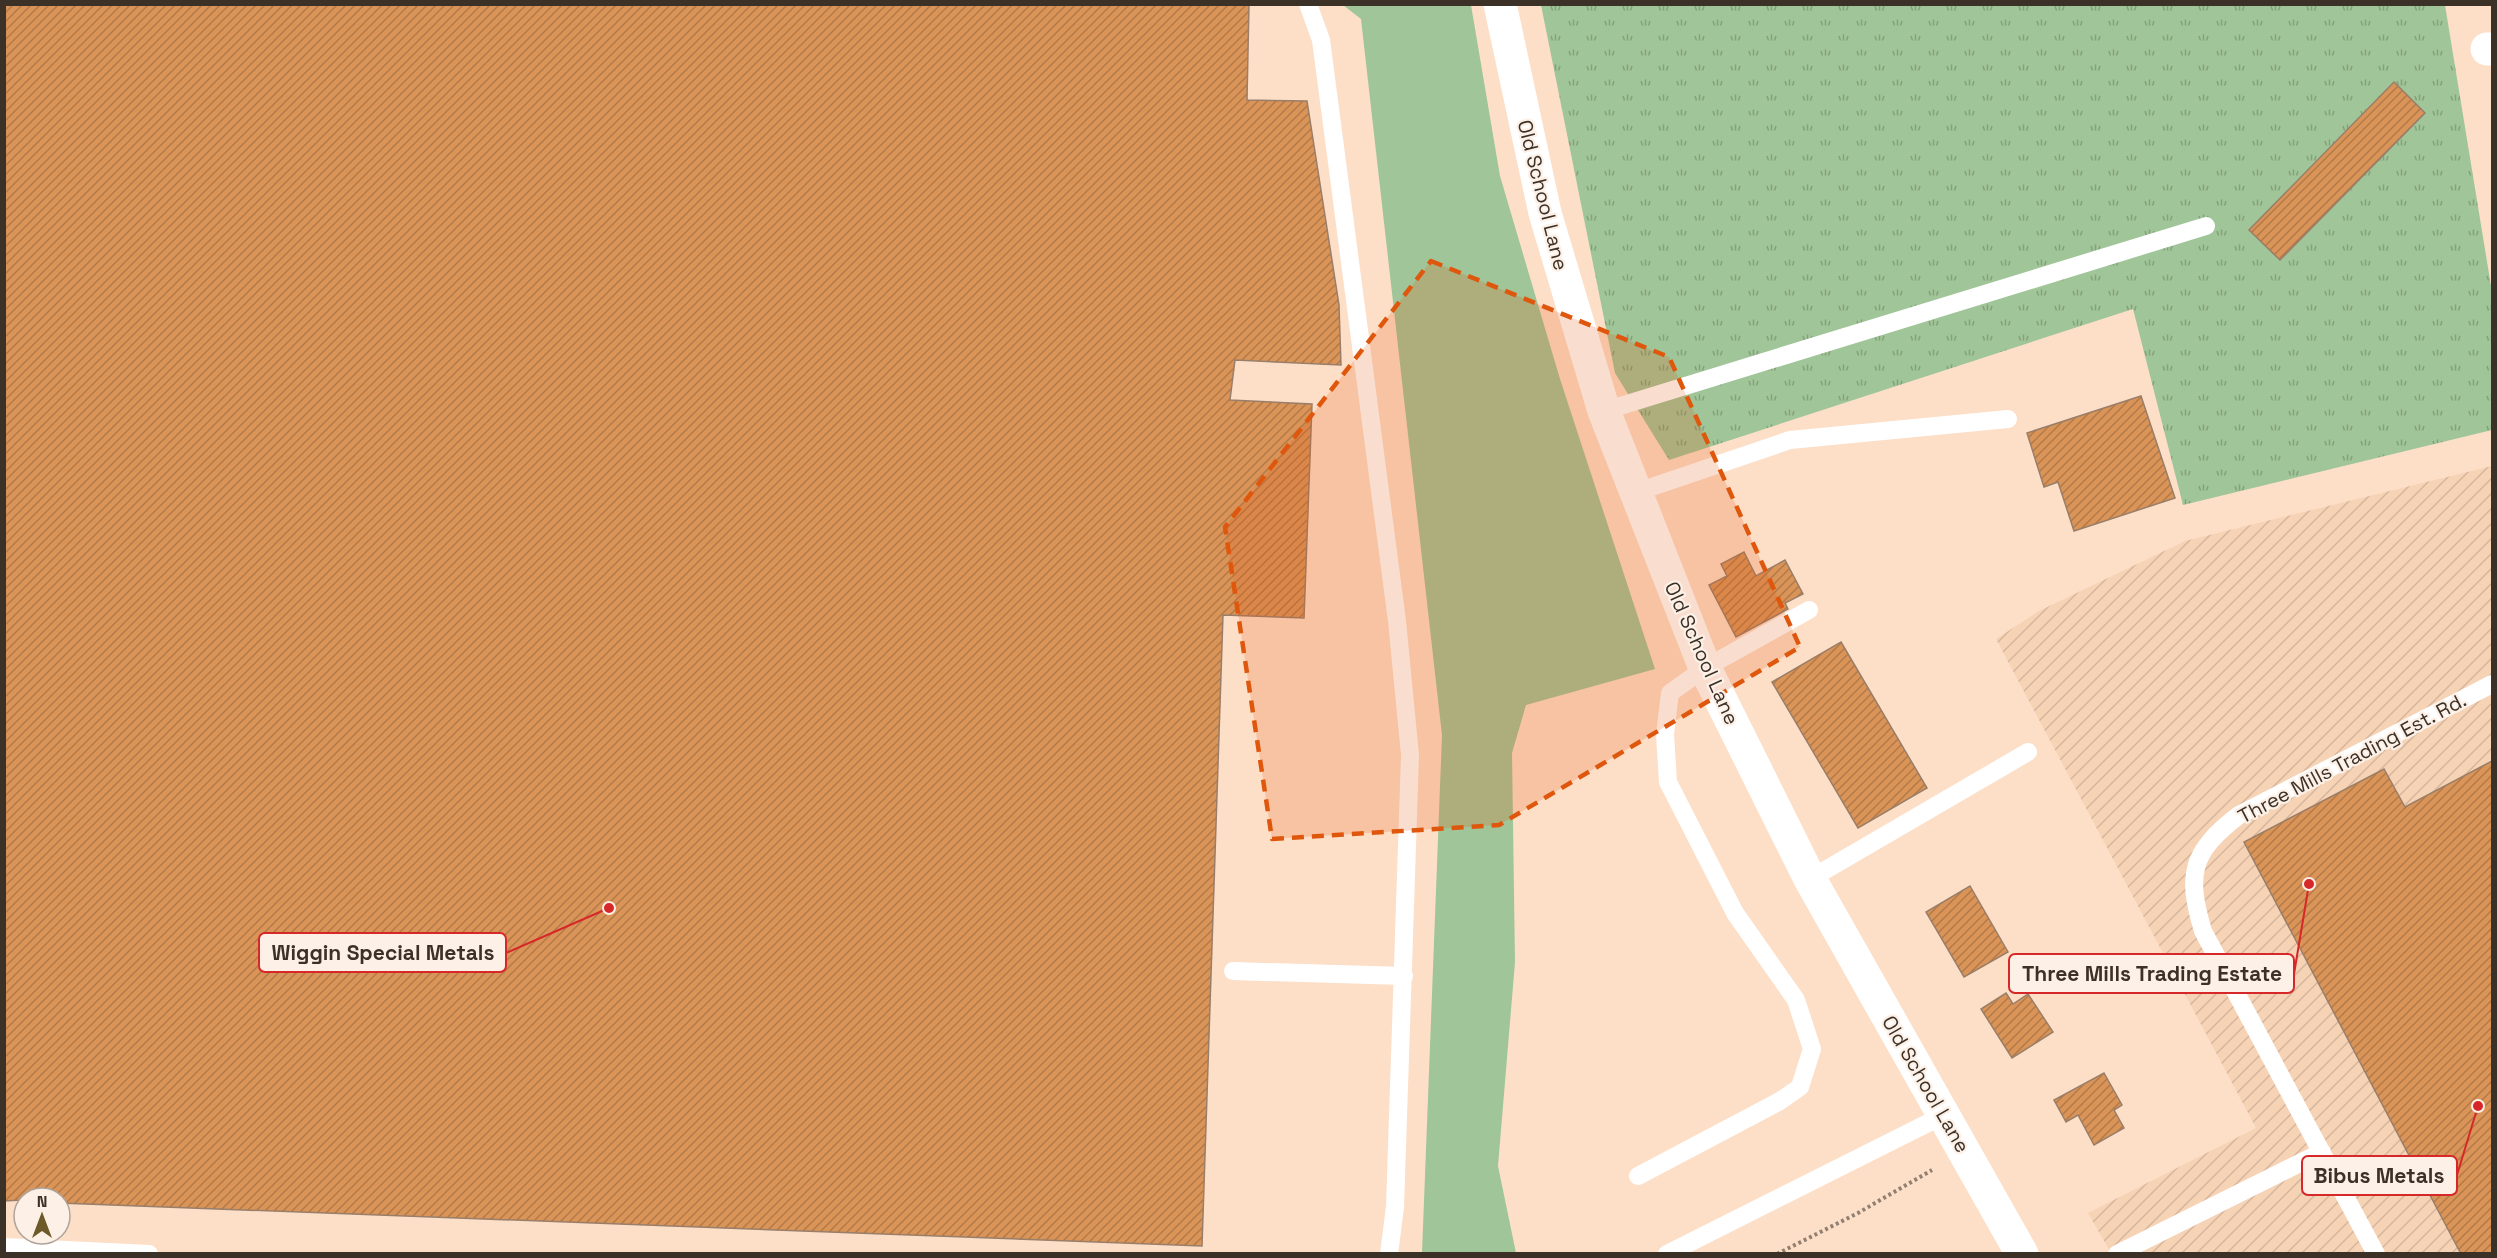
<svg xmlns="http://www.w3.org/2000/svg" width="2497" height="1258" font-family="'Space Grotesk',sans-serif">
	<defs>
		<pattern id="industrial-furrows" width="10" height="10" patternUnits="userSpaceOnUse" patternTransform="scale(1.5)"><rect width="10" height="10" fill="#f7d3b6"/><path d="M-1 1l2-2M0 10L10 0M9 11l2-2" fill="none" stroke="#d5b69c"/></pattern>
		<pattern id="park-tufts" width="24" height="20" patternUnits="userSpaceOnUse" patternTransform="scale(1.5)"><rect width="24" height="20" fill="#a0c598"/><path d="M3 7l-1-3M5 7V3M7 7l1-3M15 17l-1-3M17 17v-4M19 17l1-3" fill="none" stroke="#84a17c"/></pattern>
		<pattern id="building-hatch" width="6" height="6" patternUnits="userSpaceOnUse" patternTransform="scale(1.5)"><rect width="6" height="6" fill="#da9458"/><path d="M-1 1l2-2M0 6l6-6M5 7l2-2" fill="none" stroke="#b27949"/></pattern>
	</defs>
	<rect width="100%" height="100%" fill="#fddfc8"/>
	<path fill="url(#industrial-furrows)" d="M 2492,466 L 2492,1253 L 2111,1253 L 2088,1213 L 2256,1128 L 1996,639 L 2039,611 L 2185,541 Z"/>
	<path fill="#a0c598" d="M 1343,5 L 1471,5 L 1500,176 L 1560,379 L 1655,669 L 1526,705 L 1512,753 L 1515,962 L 1498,1166 L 1516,1253 L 1422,1253 L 1442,735 L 1361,19 Z"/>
	<path fill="url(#park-tufts)" d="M 1541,5 L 2445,5 L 2492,292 L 2492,430 L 2183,505 L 2133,309 L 1669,460 L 1615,373 Z"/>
	<path fill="url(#building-hatch)" stroke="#997e69" stroke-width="1.5" d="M 4,4 L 1249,4 L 1247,100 L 1307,101 L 1339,305 L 1341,365 L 1235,360 L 1230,400 L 1312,404 L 1304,618 L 1223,615 L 1202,1246 L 60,1203 L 60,1198 L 4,1201 Z
		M 2394,82 L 2425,113 L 2280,260 L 2249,230 Z
		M 2141,396 L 2175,498 L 2074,531 L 2058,482 L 2044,487 L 2027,433 Z
		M 1744,552 L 1756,576 L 1785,560 L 1803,594 L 1785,603 L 1788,609 L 1736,637 L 1709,585 L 1727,576 L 1721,564 Z
		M 1841,642 L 1927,788 L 1858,828 L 1772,682 Z
		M 2492,761 L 2492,1254 L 2461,1254 L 2244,842 L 2384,769 L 2405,807 Z
		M 1970,886 L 2008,952 L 1964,977 L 1926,912 Z
		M 2006,993 L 2013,1004 L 2028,994 L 2053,1032 L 2012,1058 L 1981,1009 Z
		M 2104,1073 L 2122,1105 L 2114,1110 L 2124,1128 L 2094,1145 L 2078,1115 L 2066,1122 L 2054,1100 Z"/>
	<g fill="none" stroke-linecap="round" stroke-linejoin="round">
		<path stroke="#948070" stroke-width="4" stroke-dasharray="3 3" stroke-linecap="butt" d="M 1777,1254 L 1858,1213 L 1932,1170"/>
		<path stroke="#fff" stroke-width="18" d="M 1308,4 L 1321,40 L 1397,621 L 1410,755 L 1395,1207 L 1389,1254
			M 1604,411 L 2206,226
			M 1634,493 L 1790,440 L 2008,419
			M 1810,879 L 2028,752
			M 1233,971 L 1404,976
			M 1638,1176 L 1780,1101 L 1800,1087 L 1812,1049 L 1796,1000 L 1735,913 L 1668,782 L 1665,734 L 1670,693 L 1705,668 L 1809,610
			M 4,1247 L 149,1254
			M 1667,1254 L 1944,1115
			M 2117,1254 L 2322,1152
			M 2376,1254 L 2203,931 C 2186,874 2191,852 2239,815 L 2492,684"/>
		<path stroke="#fff" stroke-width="33" d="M 2487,49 L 2492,49"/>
		<path stroke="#fff" stroke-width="33" d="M 1500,4 L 1545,213 L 1604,411 L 1705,668 L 1810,879 L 2022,1254"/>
	</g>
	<path fill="#df570d" fill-opacity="0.2" stroke="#df570d" stroke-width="4.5" stroke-dasharray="12 8" stroke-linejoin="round" d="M 1431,261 L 1669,357 L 1800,647 L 1499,825 L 1272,839 L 1225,527 Z"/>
	<g text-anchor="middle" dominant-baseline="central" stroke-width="4.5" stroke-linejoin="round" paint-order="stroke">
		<g font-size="20" fill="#3c3127" stroke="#fcf0e7">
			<text transform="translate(1543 195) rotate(76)">Old School Lane</text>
			<text transform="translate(1702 653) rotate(66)">Old School Lane</text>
			<text transform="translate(2352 758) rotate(-28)">Three Mills Trading Est. Rd.</text>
			<text transform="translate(1926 1084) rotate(60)">Old School Lane</text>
		</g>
	</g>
	<path fill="none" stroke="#d62828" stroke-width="2" d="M609 908L506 953M2309 884L2294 974M2478 1106L2457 1175"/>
	<g fill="#d62828" stroke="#fcf0e7" stroke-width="2">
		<circle cx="609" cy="908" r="6"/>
		<circle cx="2309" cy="884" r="6"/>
		<circle cx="2478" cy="1106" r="6"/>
	</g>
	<g fill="#fcf0e7" stroke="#d62828" stroke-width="2">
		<rect x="259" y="933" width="247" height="39" rx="6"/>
		<rect x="2009" y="954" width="285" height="39" rx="6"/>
		<rect x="2302" y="1156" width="155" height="39" rx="6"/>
	</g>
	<g font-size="21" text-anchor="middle" font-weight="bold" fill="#3c3127">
		<text x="383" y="960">Wiggin Special Metals</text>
		<text x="2152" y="981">Three Mills Trading Estate</text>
		<text x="2379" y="1183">Bibus Metals</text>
	</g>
	<rect width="2497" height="1258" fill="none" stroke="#3c3127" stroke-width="12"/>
	<g transform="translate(42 1216)"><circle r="28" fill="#fcf0e7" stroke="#afa49a" stroke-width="1.5"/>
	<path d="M0-4.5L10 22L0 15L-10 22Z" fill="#6e5928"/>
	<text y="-9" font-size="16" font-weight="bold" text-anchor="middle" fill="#3c3127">N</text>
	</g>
</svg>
